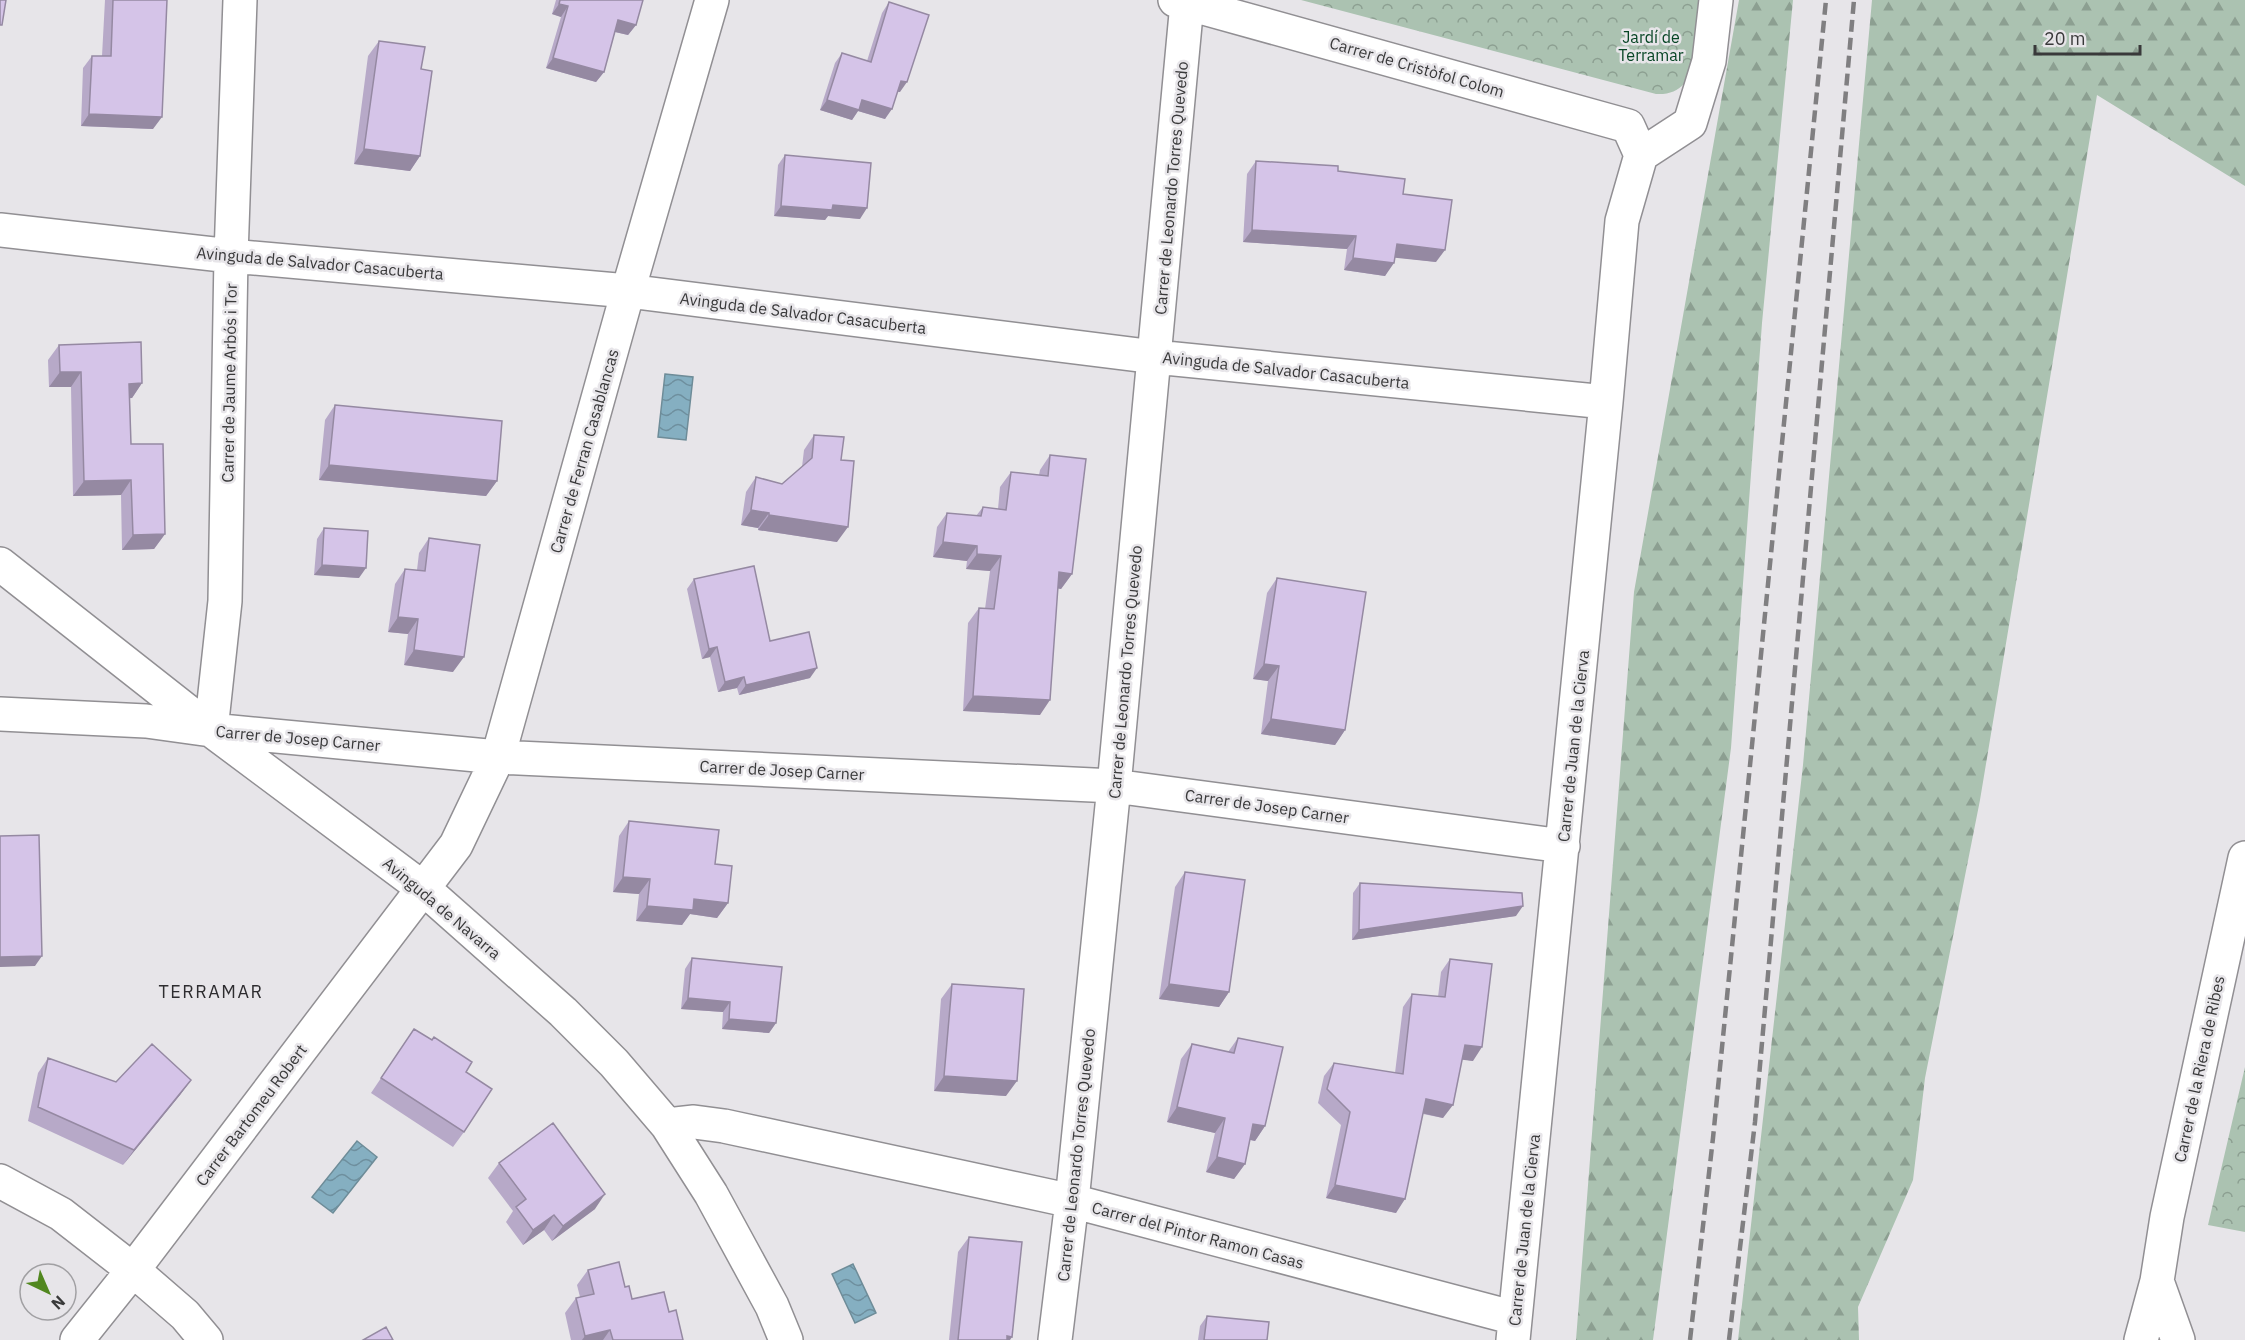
<svg xmlns="http://www.w3.org/2000/svg" width="2245" height="1340" font-family="'IBM Plex Sans',sans-serif">
	<defs>
		<pattern id="forest-firs" width="22" height="20" patternUnits="userSpaceOnUse" patternTransform="scale(1.5)"><rect width="22" height="20" fill="#abc2b1"/><path d="M5 1l3.5 6h-7zM16 11l3.5 6h-7z" fill="#8c9f91"/></pattern>
		<pattern id="park-crowns" width="20" height="18" patternUnits="userSpaceOnUse" patternTransform="scale(1.5)"><rect width="20" height="18" fill="#abc2b1"/><path d="M2 6a3 3 0 1 1 6 0M12 15a3 3 0 1 1 6 0" fill="none" stroke="#8c9f91"/></pattern>
		<pattern id="water-waves" width="16" height="10" patternUnits="userSpaceOnUse" patternTransform="scale(1.5)"><rect width="16" height="10" fill="#85afc1"/><path d="M0 5q4-4 8 0t8 0" fill="none" stroke="#6e8f9e"/></pattern>
	</defs>
	<rect width="100%" height="100%" fill="#e7e5e9"/>
	<path fill="url(#forest-firs)" d="M 1739,0 L 1793,0 L 1762,323 L 1731,748 L 1653,1340 L 1576,1340 L 1634,592 Z
		M 1872,0 L 2245,0 L 2245,186 L 2097,95 L 1980,800 L 1925,1078 L 1913,1180 L 1858,1307 L 1859,1340 L 1738,1340 L 1803,765 Z"/>
	<path fill="url(#park-crowns)" d="M 1301,0 L 1700,0 C 1697,33 1704,97 1656,94 Z
		M 2245,1067 L 2245,1232 L 2208,1225 Z"/>
	<path fill="url(#water-waves)" stroke="#6e8c98" stroke-width="1.5" d="M 665,374 L 693,377 L 686,440 L 658,437 Z
		M 357,1141 L 377,1157 L 333,1213 L 312,1197 Z
		M 853,1264 L 876,1313 L 855,1323 L 832,1274 Z"/>
	<g fill="none" stroke-linecap="round" stroke-linejoin="round">
		<g stroke="#918f93" stroke-width="36">
			<path id="minor" d="M 1175,0 L 1628,126 L 1641,155
				M 1641,155 L 1690,123 L 1709,61 L 1716,0
				M 0,230 L 231,256 L 628,291 L 1155,357 L 1606,402
				M 0,564 L 211,730 L 424,889 L 563,1012 L 614,1063 L 667,1125 L 711,1194 L 772,1306 L 786,1340
				M 0,714 L 146,721 L 211,730 L 498,757 L 1114,786 L 1563,846
				M 211,730 L 225,601 L 231,256 L 240,0
				M 667,1125 L 694,1122 L 724,1126 L 1072,1201 L 1515,1318
				M 0,1181 L 61,1214 L 133,1270 L 185,1315 L 206,1340
				M 2157,1281 L 2178,1340
				M 77,1340 L 133,1270 L 456,845 L 498,757 L 628,291 L 712,0
				M 1055,1340 L 1072,1201 L 1114,786 L 1187,3
				M 1513,1340 L 1606,402 L 1622,221 L 1641,155
				M 2141,1340 L 2157,1281 L 2167,1217 L 2245,858"/>
		</g>
		<use href="#minor" stroke="#fff" stroke-width="33"/>
		<path stroke="#807f81" stroke-width="4.5" stroke-dasharray="12 6" stroke-linecap="butt" d="M 1690,1340 L 1713,1138 L 1826,0
			M 1729,1340 L 1755,1122 L 1854,0"/>
	</g>
	<path fill="#b7a9c8" d="M 105,0 L 167,0 L 153,129 L 81,126 L 83,68 L 92,56 L 102,56 Z
		M 556,0 L 643,0 L 636,25 L 628,35 L 615,32 L 604,72 L 596,82 L 546,68 L 561,17 L 552,14 Z
		M 889,2 L 900,92 L 897,92 L 885,119 L 858,111 L 852,120 L 820,110 L 835,63 L 842,53 L 867,61 L 882,13 Z
		M 379,41 L 420,156 L 410,171 L 354,164 L 368,56 Z
		M 785,155 L 860,219 L 828,216 L 825,220 L 774,216 L 778,165 Z
		M 1256,161 L 1338,171 L 1403,194 L 1436,262 L 1395,257 L 1385,276 L 1344,270 L 1347,249 L 1243,242 L 1247,174 Z
		M 59,345 L 142,383 L 132,398 L 130,398 L 131,444 L 165,534 L 154,549 L 122,550 L 121,495 L 73,496 L 71,387 L 49,387 L 48,360 Z
		M 335,405 L 497,481 L 486,496 L 319,480 L 325,420 Z
		M 814,435 L 841,460 L 837,542 L 758,530 L 758,528 L 741,525 L 746,492 L 756,477 L 782,484 L 802,467 L 804,450 Z
		M 1050,455 L 1072,574 L 1061,589 L 1058,588 L 1040,715 L 963,711 L 968,623 L 979,608 L 985,609 L 990,571 L 966,569 L 967,561 L 933,557 L 937,527 L 947,513 L 976,516 L 983,507 L 998,509 L 1000,487 L 1011,472 L 1039,475 L 1040,470 Z
		M 324,528 L 359,578 L 314,575 L 317,539 Z
		M 429,538 L 453,672 L 404,665 L 408,634 L 388,632 L 395,584 L 405,569 L 417,570 L 419,553 Z
		M 1277,578 L 1345,730 L 1335,745 L 1261,734 L 1268,681 L 1253,679 L 1267,593 Z
		M 694,579 L 770,641 L 810,678 L 739,695 L 737,688 L 718,692 L 710,657 L 702,659 L 687,589 Z
		M 629,821 L 715,864 L 728,903 L 717,918 L 690,914 L 682,925 L 636,921 L 639,894 L 613,892 L 619,836 Z
		M 1185,872 L 1229,992 L 1219,1007 L 1159,999 L 1175,887 Z
		M 1360,883 L 1516,916 L 1352,940 L 1353,893 Z
		M 692,958 L 776,1023 L 769,1033 L 722,1029 L 723,1012 L 681,1009 L 685,969 Z
		M 1450,959 L 1473,1061 L 1462,1059 L 1443,1118 L 1423,1114 L 1396,1213 L 1326,1198 L 1341,1125 L 1318,1103 L 1324,1076 L 1334,1063 L 1395,1073 L 1403,1007 L 1412,994 L 1438,997 L 1441,972 Z
		M 952,984 L 1006,1096 L 934,1091 L 941,999 Z
		M 414,1029 L 432,1040 L 466,1072 L 464,1132 L 453,1147 L 371,1093 Z
		M 1238,1038 L 1265,1126 L 1255,1141 L 1250,1140 L 1245,1164 L 1234,1179 L 1206,1172 L 1215,1133 L 1167,1122 L 1181,1059 L 1192,1044 L 1228,1052 Z
		M 48,1058 L 116,1082 L 191,1080 L 180,1095 L 123,1165 L 28,1121 L 38,1073 Z
		M 499,1163 L 595,1209 L 552,1241 L 544,1230 L 523,1245 L 506,1222 L 513,1211 L 488,1178 Z
		M 969,1237 L 1010,1340 L 949,1340 L 958,1252 Z
		M 588,1270 L 625,1287 L 632,1299 L 669,1312 L 683,1340 L 571,1340 L 565,1313 L 576,1298 L 580,1297 L 577,1285 Z
		M 1207,1316 L 1267,1340 L 1198,1340 L 1200,1326 Z"/>
	<path fill="#9589a2" d="M 559,4 L 568,6 L 561,17 L 552,14 Z
		M 618,20 L 636,25 L 628,35 L 611,31 Z
		M 553,58 L 604,72 L 596,82 L 546,68 Z
		M 901,81 L 907,82 L 900,92 L 894,91 Z
		M 827,100 L 862,100 L 892,109 L 885,119 L 858,111 L 852,120 L 820,110 Z
		M 89,114 L 162,117 L 153,129 L 81,126 Z
		M 364,149 L 420,156 L 410,171 L 354,164 Z
		M 833,205 L 867,208 L 860,219 L 828,216 L 825,220 L 774,216 L 781,206 Z
		M 1252,230 L 1356,236 L 1347,249 L 1243,242 Z
		M 1397,244 L 1445,250 L 1436,262 L 1388,257 Z
		M 1353,258 L 1394,263 L 1385,276 L 1344,270 Z
		M 60,372 L 81,372 L 71,387 L 49,387 Z
		M 142,383 L 132,398 L 119,399 L 129,384 Z
		M 329,465 L 497,481 L 486,496 L 319,480 Z
		M 131,480 L 121,495 L 73,496 L 84,481 Z
		M 751,510 L 769,513 L 758,528 L 741,525 Z
		M 769,515 L 848,527 L 837,542 L 758,530 Z
		M 165,534 L 154,549 L 122,550 L 133,535 Z
		M 943,542 L 977,546 L 967,561 L 933,557 Z
		M 977,554 L 1001,556 L 990,571 L 966,569 Z
		M 322,565 L 366,568 L 359,578 L 314,575 Z
		M 1059,572 L 1072,574 L 1061,589 L 1049,587 Z
		M 398,617 L 418,619 L 408,634 L 388,632 Z
		M 717,647 L 710,657 L 702,659 L 709,649 Z
		M 414,650 L 464,657 L 453,672 L 404,665 Z
		M 1264,664 L 1279,666 L 1268,681 L 1253,679 Z
		M 817,668 L 810,678 L 739,695 L 746,685 Z
		M 744,677 L 737,688 L 718,692 L 725,682 Z
		M 973,696 L 1050,700 L 1040,715 L 963,711 Z
		M 1271,719 L 1345,730 L 1335,745 L 1261,734 Z
		M 623,877 L 650,879 L 639,894 L 613,892 Z
		M 694,899 L 728,903 L 717,918 L 690,914 L 682,925 L 636,921 L 647,906 Z
		M 1523,906 L 1516,916 L 1352,940 L 1359,930 Z
		M 42,956 L 35,966 L 0,967 L 0,957 Z
		M 1169,984 L 1229,992 L 1219,1007 L 1159,999 Z
		M 688,998 L 730,1002 L 723,1012 L 681,1009 Z
		M 729,1019 L 776,1023 L 769,1033 L 722,1029 Z
		M 1465,1045 L 1482,1047 L 1473,1061 L 1456,1059 Z
		M 944,1076 L 1017,1081 L 1006,1096 L 934,1091 Z
		M 191,1080 L 180,1095 L 123,1165 L 134,1150 Z
		M 1426,1099 L 1453,1105 L 1443,1118 L 1417,1112 Z
		M 1177,1107 L 1225,1118 L 1215,1133 L 1167,1122 Z
		M 1253,1124 L 1265,1126 L 1255,1141 L 1243,1138 Z
		M 1217,1157 L 1245,1164 L 1234,1179 L 1206,1172 Z
		M 1335,1185 L 1405,1199 L 1396,1213 L 1326,1198 Z
		M 605,1194 L 595,1209 L 552,1241 L 563,1226 Z
		M 554,1215 L 544,1230 L 523,1245 L 533,1230 Z
		M 610,1330 L 603,1340 L 582,1340 L 585,1336 Z
		M 1007,1336 L 1012,1337 L 1010,1340 L 1004,1340 Z"/>
	<path fill="#d5c4e8" stroke="#9589a2" stroke-width="1.5" d="M 0,0 L 6,0 L 2,25 L 0,25 Z
		M 113,0 L 167,0 L 162,117 L 89,114 L 92,56 L 111,56 Z
		M 560,0 L 643,0 L 636,25 L 618,20 L 604,72 L 553,58 L 568,6 L 559,4 Z
		M 889,2 L 929,15 L 907,82 L 901,81 L 892,109 L 862,100 L 859,110 L 827,100 L 842,53 L 871,62 Z
		M 379,41 L 425,47 L 421,69 L 432,71 L 420,156 L 364,149 Z
		M 785,155 L 871,163 L 867,208 L 833,205 L 832,210 L 781,206 Z
		M 1256,161 L 1338,166 L 1338,171 L 1405,179 L 1403,194 L 1452,200 L 1445,250 L 1397,244 L 1394,263 L 1353,258 L 1356,236 L 1252,230 Z
		M 141,342 L 142,383 L 129,384 L 131,444 L 163,444 L 165,534 L 133,535 L 131,480 L 84,481 L 81,372 L 60,372 L 59,345 Z
		M 335,405 L 502,421 L 497,481 L 329,465 Z
		M 814,435 L 844,437 L 841,460 L 854,461 L 848,527 L 769,515 L 769,513 L 751,510 L 756,477 L 782,484 L 812,458 Z
		M 1050,455 L 1086,459 L 1072,574 L 1059,572 L 1050,700 L 973,696 L 979,608 L 994,609 L 1001,556 L 977,554 L 977,546 L 943,542 L 947,513 L 981,516 L 983,507 L 1006,510 L 1011,472 L 1048,476 Z
		M 324,528 L 368,531 L 366,568 L 322,565 Z
		M 429,538 L 480,545 L 464,657 L 414,650 L 418,619 L 398,617 L 405,569 L 425,571 Z
		M 754,566 L 770,641 L 809,632 L 817,668 L 746,685 L 744,677 L 725,682 L 717,647 L 709,649 L 694,579 Z
		M 1277,578 L 1366,592 L 1345,730 L 1271,719 L 1279,666 L 1264,664 Z
		M 629,821 L 719,830 L 715,864 L 732,866 L 728,903 L 694,899 L 693,910 L 647,906 L 650,879 L 623,877 Z
		M 39,835 L 42,956 L 0,957 L 0,836 Z
		M 1185,872 L 1245,880 L 1229,992 L 1169,984 Z
		M 1360,883 L 1522,893 L 1523,906 L 1359,930 Z
		M 692,958 L 782,967 L 776,1023 L 729,1019 L 730,1002 L 688,998 Z
		M 1450,959 L 1492,964 L 1482,1047 L 1465,1045 L 1453,1105 L 1426,1099 L 1405,1199 L 1335,1185 L 1350,1112 L 1327,1089 L 1334,1063 L 1403,1074 L 1412,994 L 1445,997 Z
		M 952,984 L 1024,989 L 1017,1081 L 944,1076 Z
		M 414,1029 L 432,1040 L 434,1037 L 472,1062 L 466,1072 L 492,1089 L 464,1132 L 381,1078 Z
		M 1238,1038 L 1283,1047 L 1265,1126 L 1253,1124 L 1245,1164 L 1217,1157 L 1225,1118 L 1177,1107 L 1192,1044 L 1234,1053 Z
		M 152,1044 L 191,1080 L 134,1150 L 38,1107 L 48,1058 L 116,1082 Z
		M 553,1123 L 605,1194 L 563,1226 L 554,1215 L 533,1230 L 516,1207 L 526,1199 L 499,1163 Z
		M 969,1237 L 1022,1242 L 1012,1337 L 1007,1336 L 1007,1340 L 958,1340 Z
		M 619,1262 L 625,1287 L 629,1286 L 632,1299 L 664,1292 L 669,1312 L 676,1310 L 683,1340 L 613,1340 L 610,1330 L 585,1336 L 576,1298 L 594,1294 L 588,1270 Z
		M 1207,1316 L 1269,1322 L 1267,1340 L 1204,1340 Z
		M 386,1327 L 393,1340 L 363,1340 Z"/>
	<g text-anchor="middle" dominant-baseline="central" stroke-width="5" stroke-linejoin="round" paint-order="stroke">
		<g font-size="16" fill="#064524" stroke="#e7e5e9">
			<text x="1651" y="37">Jardí de<tspan x="1651" dy="18">Terramar</tspan></text>
		</g>
		<g font-size="16" fill="#39393a" stroke="#e7e5e9">
			<text transform="translate(1417 67) rotate(16)">Carrer de Cristòfol Colom</text>
			<text transform="translate(1171 188) rotate(-85)">Carrer de Leonardo Torres Quevedo</text>
			<text transform="translate(320 263) rotate(5)">Avinguda de Salvador Casacuberta</text>
			<text transform="translate(803 313) rotate(7)">Avinguda de Salvador Casacuberta</text>
			<text transform="translate(1286 370) rotate(6)">Avinguda de Salvador Casacuberta</text>
			<text transform="translate(229 383) rotate(-89)">Carrer de Jaume Arbós i Tor</text>
			<text transform="translate(584 451) rotate(-74)">Carrer de Ferran Casablancas</text>
			<text transform="translate(1125 672) rotate(-85)">Carrer de Leonardo Torres Quevedo</text>
			<text transform="translate(298 738) rotate(5)">Carrer de Josep Carner</text>
			<text transform="translate(1573 746) rotate(-84)">Carrer de Juan de la Cierva</text>
			<text transform="translate(782 770) rotate(3)">Carrer de Josep Carner</text>
			<text transform="translate(1267 806) rotate(8)">Carrer de Josep Carner</text>
			<text transform="translate(442 908) rotate(40)">Avinguda de Navarra</text>
			<text transform="translate(2199 1069) rotate(-78)">Carrer de la Riera de Ribes</text>
			<text transform="translate(251 1115) rotate(-53)">Carrer Bartomeu Robert</text>
			<text transform="translate(1076 1155) rotate(-84)">Carrer de Leonardo Torres Quevedo</text>
			<text transform="translate(1524 1230) rotate(-84)">Carrer de Juan de la Cierva</text>
			<text transform="translate(1198 1235) rotate(15)">Carrer del Pintor Ramon Casas</text>
		</g>
		<g font-size="18" letter-spacing="1.5" fill="#2e2d30" stroke="#e7e5e9">
			<text x="211" y="991">TERRAMAR</text>
		</g>
	</g>
	<g transform="translate(48 1292) rotate(136)"><circle r="28" fill="#e7e5e9" stroke="#a1a0a3" stroke-width="1.5"/>
	<path d="M0-4.5L10 22L0 15L-10 22Z" fill="#51871f"/>
	<text y="-9" font-size="16" font-weight="bold" text-anchor="middle" fill="#39393a">N</text>
	</g>
	<path d="M2035 45v9h105v-9" fill="none" stroke="#39393a" stroke-width="3"/>
	<text x="2044" y="45" font-size="18" fill="#39393a" stroke="#e7e5e9" stroke-width="4.5" paint-order="stroke">20 m</text>
</svg>
